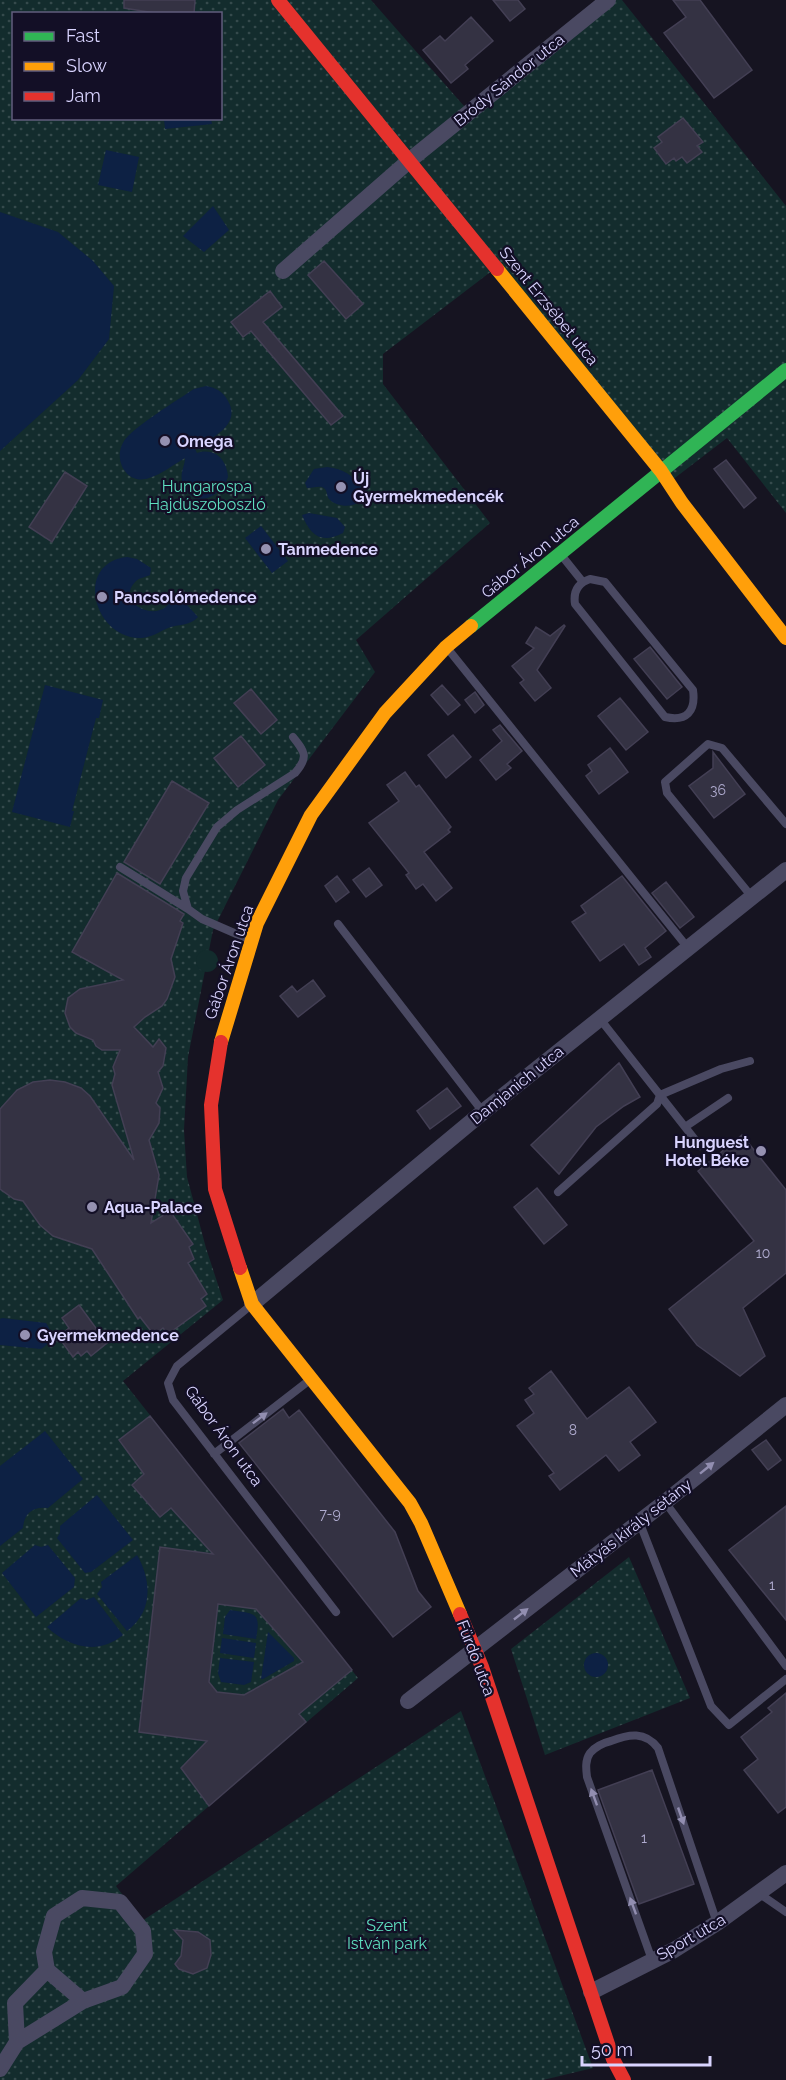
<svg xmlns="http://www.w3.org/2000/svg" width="786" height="2080" font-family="Raleway,sans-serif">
	<defs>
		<pattern id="grass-dots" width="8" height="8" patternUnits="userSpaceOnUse" patternTransform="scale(1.5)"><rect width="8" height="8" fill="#132c2d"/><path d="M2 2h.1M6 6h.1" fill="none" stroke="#354a4c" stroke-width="1.8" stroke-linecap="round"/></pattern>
	</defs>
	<rect width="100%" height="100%" fill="#161421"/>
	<path fill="url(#grass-dots)" fill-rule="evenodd" d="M 0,0 L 371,0 L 471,114 L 615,0 L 622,0 L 786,206 L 786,513 L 727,438 L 667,484 L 497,267 L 383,354 L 383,384 L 490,523 L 356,640 L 375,672 L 278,800 L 213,930 L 188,1057 L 184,1130 L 187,1177 L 206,1248 L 223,1300 L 123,1381 L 358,1678 L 116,1886 L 142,1921 L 461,1711 L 593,2068 L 543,2080 L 0,2080 ZM 14,14 L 220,14 L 220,118 L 14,118 Z
		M 629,1557 L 690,1698 L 545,1755 L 511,1649 Z"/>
	<path fill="#132c2d" d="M196 961a11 11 0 1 1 22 0a11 11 0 1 1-22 0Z"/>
	<path fill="#0d2144" d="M 164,119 L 211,119 L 212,124 L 165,129 Z
		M 106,150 L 139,157 L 132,192 L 98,185 Z
		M 213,206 L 229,230 L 204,252 L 183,236 Z
		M 0,212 L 58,232 L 93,261 L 114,286 L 109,339 L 78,380 L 0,451 Z
		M 206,386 C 216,388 223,391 228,401 C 242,425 211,438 195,449 L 197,453 C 215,447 227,460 228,477 C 220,500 191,510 182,481 C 180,472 185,466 185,458 C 173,465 162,474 149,478 C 127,486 112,459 124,441 C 132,428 179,399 194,389 Z
		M 327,467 C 344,469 353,475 362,489 C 361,494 361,500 357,503 C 350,508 335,506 329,499 C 326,495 328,489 322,487 C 318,486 311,488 307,488 L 305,483 L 314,469 Z
		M 309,513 L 337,518 L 345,527 L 343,533 C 321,544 311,536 302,515 Z
		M 261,526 L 288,561 L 272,573 L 245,538 Z
		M 127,557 L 137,559 L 151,568 L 150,575 C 146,577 139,578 136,581 C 118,598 143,616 160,610 C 170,607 170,599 178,595 L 198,617 C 190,626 178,624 168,628 C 159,632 152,637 142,638 C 94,640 73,563 127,557 Z
		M 45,685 L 103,700 L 99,718 L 96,718 L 72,811 L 74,811 L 70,827 L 12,812 Z
		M 2,1318 L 46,1323 C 53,1332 52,1343 41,1349 L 0,1345 L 0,1319 Z
		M 45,1431 L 83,1479 L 48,1508 C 33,1506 24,1513 23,1528 L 0,1546 L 0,1466 Z
		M 97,1495 L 133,1540 L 91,1572 L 85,1573 L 57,1538 L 60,1533 L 60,1526 Z
		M 35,1545 L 41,1547 L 48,1545 L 75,1578 L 74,1587 L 36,1617 L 2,1573 Z
		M 137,1555 C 152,1581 153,1612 127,1631 L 97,1594 L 102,1587 L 101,1582 Z
		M 94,1597 L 123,1635 C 99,1655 69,1648 47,1627 L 81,1598 L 86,1600 Z
		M 230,1610 C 256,1614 261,1612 256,1639 L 223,1634 L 225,1617 Z
		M 268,1632 L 294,1658 L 294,1661 L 263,1679 L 261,1679 Z
		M 222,1638 L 256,1643 L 254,1658 L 220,1653 Z
		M584 1665a12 12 0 1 1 24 0a12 12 0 1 1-24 0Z
		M 220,1658 L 254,1662 L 251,1682 L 244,1685 L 221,1682 L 218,1673 Z"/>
	<path fill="#343243" stroke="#433f54" stroke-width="1.5" fill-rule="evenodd" d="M 124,0 L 195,0 L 194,14 L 161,14 L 124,8 Z
		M 493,0 L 518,0 L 525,9 L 510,21 Z
		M 673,0 L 700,0 L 752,70 L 714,98 L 664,33 L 686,17 Z
		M 471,17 L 493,41 L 465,65 L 468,69 L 451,83 L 423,50 L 440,36 L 445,41 Z
		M 683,118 L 703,142 L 697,146 L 702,152 L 687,163 L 682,157 L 676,161 L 674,158 L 666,164 L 654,148 L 662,142 L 658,137 Z
		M 324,261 L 363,304 L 346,319 L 308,275 Z
		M 270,291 L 282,307 L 263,322 L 343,416 L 331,425 L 251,331 L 243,337 L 231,322 Z
		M 726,460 L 756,498 L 744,508 L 714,469 Z
		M 65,472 L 87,486 L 52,542 L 29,527 Z
		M 564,625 L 565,626 L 537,670 L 551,688 L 535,701 L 520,683 L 524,680 L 512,666 L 534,648 L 526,643 L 536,627 L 550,636 Z
		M 650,647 L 682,687 L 667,699 L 634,659 Z
		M 442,685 L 460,705 L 448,715 L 431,695 Z
		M 251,689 L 277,720 L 261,734 L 234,703 Z
		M 475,692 L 484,705 L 475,713 L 465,700 Z
		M 620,698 L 648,732 L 626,750 L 598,716 Z
		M 500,725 L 522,751 L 507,764 L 511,768 L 496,780 L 480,760 L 502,741 L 493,730 Z
		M 453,735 L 471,757 L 446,778 L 428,755 Z
		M 241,736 L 265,765 L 238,787 L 214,758 Z
		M 610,748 L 628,772 L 599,794 L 586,776 L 592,771 L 588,765 Z
		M 713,752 L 745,794 L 714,818 L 689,786 L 713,768 Z
		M 405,772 L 416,787 L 419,785 L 451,827 L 448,830 L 450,832 L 424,852 L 452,888 L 436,901 L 423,884 L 416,889 L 406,875 L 409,873 L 369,823 L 399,801 L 387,785 Z
		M 172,781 L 209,803 L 160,884 L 124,862 Z
		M 369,868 L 382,885 L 366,897 L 353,880 Z
		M 117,873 L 184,914 L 180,921 L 183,923 L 171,959 L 175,977 L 167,999 L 162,1006 L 145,1017 L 134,1027 L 153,1047 L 159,1039 L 166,1048 L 163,1066 L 158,1072 L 163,1088 L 156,1103 L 160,1108 L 159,1123 L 149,1140 L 159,1175 L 151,1223 L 170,1211 L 193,1244 L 189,1247 L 194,1259 L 188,1263 L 207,1294 L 201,1299 L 206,1306 L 168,1334 L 163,1328 L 154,1335 L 140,1317 L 138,1319 L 92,1249 L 53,1236 L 40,1225 L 23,1201 L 14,1199 L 0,1189 L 0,1109 L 17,1090 L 33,1082 L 50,1080 L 65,1082 L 81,1088 L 90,1096 L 134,1160 L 112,1085 L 115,1074 L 113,1067 L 120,1050 L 102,1050 L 96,1046 L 93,1040 L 76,1033 L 70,1027 L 65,1013 L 68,998 L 80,989 L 123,980 L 72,952 Z
		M 337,876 L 349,892 L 336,902 L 325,886 Z
		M 622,876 L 666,931 L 645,948 L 651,957 L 639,965 L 624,944 L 600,961 L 572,922 L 586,913 L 581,906 Z
		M 666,882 L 694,917 L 680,928 L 652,893 Z
		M 313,980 L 325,996 L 298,1017 L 280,996 L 292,986 L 297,992 Z
		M 619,1063 L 640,1097 L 624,1106 L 596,1127 L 559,1174 L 531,1145 Z
		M 447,1088 L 461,1106 L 430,1129 L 417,1111 Z
		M 742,1135 L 786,1190 L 786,1273 L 743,1308 L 765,1356 L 740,1376 L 697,1345 L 669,1309 L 754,1241 L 698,1171 Z
		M 537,1188 L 567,1225 L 544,1244 L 514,1207 Z
		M 79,1305 L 107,1343 L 91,1356 L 87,1351 L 81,1356 L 78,1352 L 73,1357 L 62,1342 L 67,1338 L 63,1333 L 69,1328 L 62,1318 Z
		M 551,1371 L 587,1419 L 629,1387 L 656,1422 L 630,1442 L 640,1455 L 619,1471 L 606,1455 L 560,1490 L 549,1476 L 554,1473 L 517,1426 L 534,1413 L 525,1400 L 534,1394 L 529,1388 Z
		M 283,1409 L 289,1418 L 299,1410 L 395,1532 L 418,1591 L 431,1607 L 393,1637 L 239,1443 Z
		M 150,1416 L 352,1670 L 299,1714 L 306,1722 L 209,1806 L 181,1768 L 207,1741 L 139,1732 L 160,1547 L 213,1554 L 171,1508 L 160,1517 L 132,1485 L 144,1474 L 119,1440 ZM 218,1604 L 256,1609 L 303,1662 L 244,1695 L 217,1692 L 209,1682 Z
		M 766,1440 L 781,1460 L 768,1470 L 752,1450 Z
		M 786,1506 L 786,1620 L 729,1550 Z
		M 786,1693 L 786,1807 L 778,1813 L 744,1770 L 758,1759 L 741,1737 L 772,1712 L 768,1708 Z
		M 652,1770 L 694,1884 L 639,1904 L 598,1790 Z
		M 174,1930 L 198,1932 L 210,1940 L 211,1955 L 207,1968 L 193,1974 L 179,1969 L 175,1964 L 181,1956 L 183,1940 Z"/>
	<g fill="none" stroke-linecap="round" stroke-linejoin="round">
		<path stroke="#4a4962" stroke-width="8" d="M 562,556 L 582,581
			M 590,579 L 605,582 L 693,690 C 696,711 687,722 665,717 L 575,604 C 573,591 578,583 590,579 Z
			M 448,649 L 688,948
			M 120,867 L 188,909
			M 752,897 L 667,793 L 665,782 L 708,744 L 722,748 L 786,824
			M 338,924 L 483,1112
			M 248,939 L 202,919 L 188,909 L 183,891 L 186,878 L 217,827 L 237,810 L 295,773 C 309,757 305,752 293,737
			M 600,1019 L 700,1146
			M 685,1127 L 728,1098
			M 558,1192 L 657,1104 L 660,1095 L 721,1069 L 750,1061
			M 250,1306 L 177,1366 L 168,1383 L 173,1400 L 336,1612
			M 214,1454 L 311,1379
			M 665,1502 L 786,1666
			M 639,1521 L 711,1706 L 729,1725 L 786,1679
			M 760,1894 L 786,1912
			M 652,1960 L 587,1777 C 586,1769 585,1760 590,1753 C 595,1747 603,1743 611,1741 C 629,1734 645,1731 658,1748 L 717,1923"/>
		<path stroke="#4a4962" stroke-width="16" d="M 283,271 L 410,160 L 608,0
			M 252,1304 L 483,1112 L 786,870
			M 408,1701 L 665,1502 L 786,1405
			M 47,1970 L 83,2001
			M 591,1992 L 674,1950 L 717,1923 L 786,1873
			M 0,2069 L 17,2042 L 83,2001 L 122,1987 L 145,1954 L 143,1931 L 120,1902 L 82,1898 L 54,1916 L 44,1952 L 47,1970 L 15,2003 L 17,2042"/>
		<path stroke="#30b455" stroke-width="14" d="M 471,626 L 786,370"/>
		<path stroke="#ff9f0a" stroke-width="14" d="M 497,269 L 661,471 L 682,503 L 786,638
			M 221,1042 L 257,923 L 311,815 L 385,713 L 446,647 L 471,626
			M 240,1268 L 252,1304 L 410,1503 L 421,1523 L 460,1614"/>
		<path stroke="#e5322d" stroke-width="14" d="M 278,0 L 497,269
			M 221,1042 L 211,1105 L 215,1189 L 240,1268
			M 460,1614 L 482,1667 L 613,2059 L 624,2080"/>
	</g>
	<defs><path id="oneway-solid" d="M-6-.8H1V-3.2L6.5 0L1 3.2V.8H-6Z" transform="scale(1.5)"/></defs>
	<g fill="#928eb0">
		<use href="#oneway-solid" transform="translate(260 1418) rotate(-37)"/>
		<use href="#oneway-solid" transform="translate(707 1468) rotate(-39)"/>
		<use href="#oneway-solid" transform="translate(521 1614) rotate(-38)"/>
		<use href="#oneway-solid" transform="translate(594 1797) rotate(-110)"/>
		<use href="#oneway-solid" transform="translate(681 1816) rotate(71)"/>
		<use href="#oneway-solid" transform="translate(633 1906) rotate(-110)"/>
	</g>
	<g fill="#9591b1" stroke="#130f26" stroke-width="2">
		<circle cx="165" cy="441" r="6"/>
		<circle cx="341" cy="487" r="6"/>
		<circle cx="266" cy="549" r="6"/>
		<circle cx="102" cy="597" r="6"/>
		<circle cx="761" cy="1151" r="6"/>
		<circle cx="92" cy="1207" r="6"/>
		<circle cx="25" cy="1335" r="6"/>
	</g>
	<g text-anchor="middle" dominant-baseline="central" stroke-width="4.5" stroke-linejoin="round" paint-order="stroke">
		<g font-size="14" fill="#b0acd0">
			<text x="718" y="790">36</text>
			<text x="763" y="1253">10</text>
			<text x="573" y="1430">8</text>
			<text x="330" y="1514">7-9</text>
			<text x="772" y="1585">1</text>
			<text x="644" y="1838">1</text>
		</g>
		<g font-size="16" fill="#d9d4ff" stroke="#130f26">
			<text transform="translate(509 80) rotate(-39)">Bródy Sándor utca</text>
			<text transform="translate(549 306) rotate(51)">Szent Erzsébet utca</text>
			<text transform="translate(530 557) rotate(-39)">Gábor Áron utca</text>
			<text transform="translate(229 962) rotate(-71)">Gábor Áron utca</text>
			<text transform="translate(517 1085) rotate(-39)">Damjanich utca</text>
			<text transform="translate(224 1436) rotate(54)">Gábor Áron utca</text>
			<text transform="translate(631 1528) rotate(-38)">Mátyás király sétány</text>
			<text transform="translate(476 1658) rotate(69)">Fürdő utca</text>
			<text transform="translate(691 1937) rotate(-30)">Sport utca</text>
		</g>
		<g font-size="16" font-weight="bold" fill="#d9d4ff" stroke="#130f26" text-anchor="start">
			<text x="177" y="441">Omega</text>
			<text x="353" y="478">Új<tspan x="353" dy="18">Gyermekmedencék</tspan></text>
			<text x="278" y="549">Tanmedence</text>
			<text x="114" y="597">Pancsolómedence</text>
			<text x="749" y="1142" text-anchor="end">Hunguest<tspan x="749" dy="18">Hotel Béke</tspan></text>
			<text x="104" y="1207">Aqua-Palace</text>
			<text x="37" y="1335">Gyermekmedence</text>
		</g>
		<g font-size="16" fill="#5fe0c0" stroke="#130f26">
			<text x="207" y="486">Hungarospa<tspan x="207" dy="18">Hajdúszoboszló</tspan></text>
			<text x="387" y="1925">Szent<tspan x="387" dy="18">István park</tspan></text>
		</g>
	</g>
	<rect x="12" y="12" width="210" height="108" fill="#130f26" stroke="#625e7d" stroke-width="1.5"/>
	<rect x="24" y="32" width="30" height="9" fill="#30b455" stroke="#625e7d" stroke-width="1.5"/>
	<text x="66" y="42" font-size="18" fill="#d9d4ff">Fast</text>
	<rect x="24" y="62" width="30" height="9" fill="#ff9f0a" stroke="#625e7d" stroke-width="1.5"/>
	<text x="66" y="72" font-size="18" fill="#d9d4ff">Slow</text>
	<rect x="24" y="92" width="30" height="9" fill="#e5322d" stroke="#625e7d" stroke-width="1.5"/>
	<text x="66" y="102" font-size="18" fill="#d9d4ff">Jam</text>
	<path d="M582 2056v9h128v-9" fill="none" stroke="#d9d4ff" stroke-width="3"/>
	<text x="591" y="2056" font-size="18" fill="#d9d4ff" stroke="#130f26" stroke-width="4.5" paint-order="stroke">50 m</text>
</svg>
